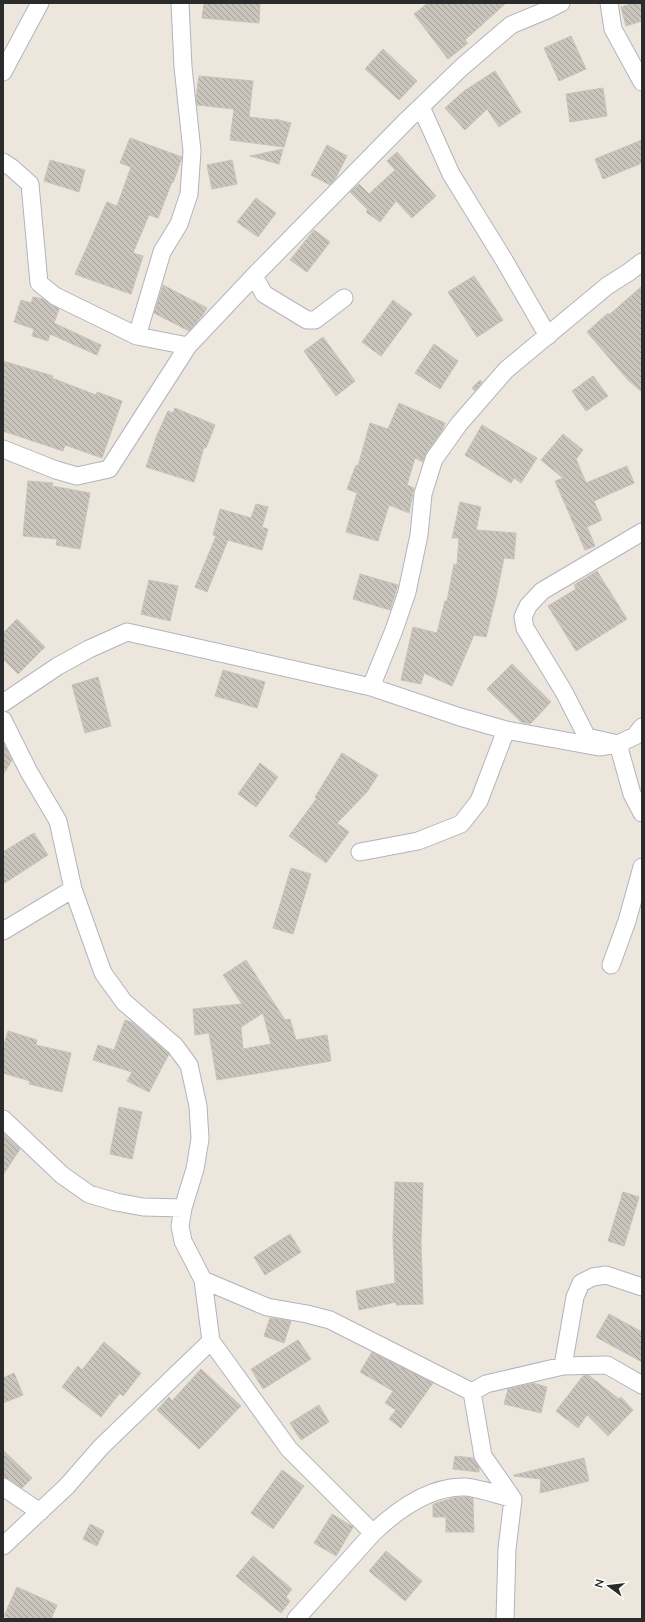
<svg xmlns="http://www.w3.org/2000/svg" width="645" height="1622" font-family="Lato,sans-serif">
	<defs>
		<pattern id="building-back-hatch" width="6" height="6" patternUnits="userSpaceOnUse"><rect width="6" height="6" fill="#c9c4bc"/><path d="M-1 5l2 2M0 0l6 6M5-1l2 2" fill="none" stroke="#a39f99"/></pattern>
	</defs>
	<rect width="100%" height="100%" fill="#ede6dd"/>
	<path fill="url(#building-back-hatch)" stroke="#c9c2b7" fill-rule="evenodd" d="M 204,3 L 260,3 L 259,23 L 202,18 Z
		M 428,3 L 506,3 L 465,40 L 468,43 L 448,59 L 414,14 Z
		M 634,3 L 642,3 L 642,21 L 626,26 L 621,7 Z
		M 571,36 L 586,69 L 559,81 L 544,48 Z
		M 383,49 L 417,81 L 399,100 L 365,69 Z
		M 495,71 L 521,112 L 499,127 L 487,109 L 465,130 L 445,108 L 464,91 Z
		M 199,76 L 253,81 L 249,117 L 275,120 L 275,119 L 291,123 L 284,147 L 230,140 L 234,109 L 197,105 L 196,98 Z
		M 603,88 L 607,116 L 570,122 L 566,94 Z
		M 130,138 L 182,157 L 173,183 L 172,182 L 158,218 L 149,215 L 133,253 L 143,256 L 131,294 L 91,280 L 75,274 L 107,202 L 117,206 L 131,167 L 120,163 Z
		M 642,140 L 642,163 L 603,179 L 595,159 Z
		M 327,145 L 347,156 L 335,179 L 330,185 L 311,175 Z
		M 283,149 L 279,164 L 250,156 Z
		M 397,152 L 436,196 L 412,218 L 396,201 L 380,222 L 366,212 L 368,210 L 350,192 L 359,184 L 369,194 L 395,170 L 387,161 Z
		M 50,160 L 85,170 L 79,192 L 44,181 Z
		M 232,160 L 237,184 L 212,189 L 207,165 Z
		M 256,198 L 276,213 L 258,237 L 237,222 Z
		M 314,230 L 330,242 L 307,272 L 290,260 Z
		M 474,276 L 503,320 L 477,337 L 448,292 Z
		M 163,285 L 207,308 L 202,316 L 189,331 L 154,313 Z
		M 642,286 L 642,392 L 628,380 L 587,332 L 608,313 L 609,315 Z
		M 33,297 L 43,299 L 59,309 L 54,323 L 101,345 L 97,355 L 50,334 L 48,341 L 32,336 L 34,329 L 14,322 L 21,300 L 31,303 Z
		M 393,300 L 412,314 L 381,356 L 362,342 Z
		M 323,337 L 355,381 L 336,396 L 304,351 Z
		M 434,344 L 458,361 L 440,389 L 415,373 Z
		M 3,361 L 53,376 L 52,378 L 96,395 L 97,392 L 122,401 L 102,458 L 65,445 L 63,451 L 3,431 Z
		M 593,376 L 608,396 L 586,411 L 572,391 Z
		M 480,380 L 482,382 L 475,391 L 472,388 Z
		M 399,403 L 445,423 L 442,431 L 426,453 L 423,462 L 415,458 L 407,485 L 414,488 L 409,513 L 389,505 L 378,541 L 346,532 L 357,493 L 347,489 L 356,465 L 358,466 L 370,423 L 388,429 Z
		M 175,408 L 215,425 L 206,448 L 204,447 L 194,482 L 146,467 L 157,435 L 168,411 L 173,413 Z
		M 482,425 L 537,458 L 521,483 L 514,478 L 511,483 L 465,455 Z
		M 563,434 L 583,450 L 576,459 L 586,483 L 627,466 L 634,483 L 594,501 L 602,520 L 587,527 L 595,546 L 585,550 L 555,481 L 563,478 L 541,460 Z
		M 28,481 L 53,483 L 52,486 L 90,493 L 80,549 L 56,545 L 57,539 L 23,536 Z
		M 460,502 L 481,507 L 476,530 L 516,533 L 514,559 L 504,558 L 496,597 L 486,637 L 474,635 L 452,686 L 424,673 L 421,684 L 401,680 L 413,627 L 437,633 L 445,601 L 447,601 L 454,564 L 457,565 L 459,538 L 452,538 Z
		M 256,504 L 268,507 L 262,527 L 268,529 L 262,550 L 228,540 L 207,592 L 195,587 L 216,536 L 213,535 L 220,509 L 251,518 Z
		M 597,571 L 627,619 L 576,651 L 548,606 L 576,589 L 574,585 Z
		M 360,574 L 398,585 L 390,610 L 353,599 Z
		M 149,580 L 178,586 L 170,621 L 141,614 Z
		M 17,619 L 45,647 L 18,674 L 3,659 L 3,633 Z
		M 512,664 L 551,702 L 530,724 L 521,722 L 487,689 Z
		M 223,670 L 265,682 L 257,708 L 215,696 Z
		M 98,677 L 111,726 L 85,733 L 72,685 Z
		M 3,742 L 12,760 L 3,775 Z
		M 342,753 L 378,775 L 367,792 L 337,823 L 349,832 L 326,863 L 289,836 L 317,798 L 315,797 Z
		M 260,763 L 278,777 L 256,807 L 238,794 Z
		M 34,833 L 48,855 L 3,884 L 3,852 Z
		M 291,868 L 311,874 L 293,934 L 273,928 Z
		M 246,960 L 285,1020 L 290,1019 L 296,1040 L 327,1035 L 331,1061 L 217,1080 L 209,1033 L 195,1035 L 193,1009 L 242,1004 L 223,975 ZM 263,1013 L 271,1044 L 243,1049 L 241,1027 Z
		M 125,1020 L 133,1023 L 169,1054 L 149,1092 L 127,1081 L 132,1072 L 93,1060 L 98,1045 L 114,1050 Z
		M 8,1031 L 37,1040 L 36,1045 L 71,1053 L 62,1092 L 29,1084 L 30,1081 L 3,1073 L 3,1047 Z
		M 119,1107 L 142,1112 L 132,1159 L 110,1154 Z
		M 3,1133 L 20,1149 L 3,1175 Z
		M 395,1182 L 423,1183 L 421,1242 L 423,1304 L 396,1305 L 396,1302 L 359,1310 L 356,1291 L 395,1283 L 393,1238 Z
		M 623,1192 L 639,1197 L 624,1246 L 608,1241 Z
		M 290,1234 L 301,1252 L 265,1275 L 254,1257 Z
		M 609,1314 L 642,1332 L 642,1362 L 596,1337 Z
		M 270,1318 L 291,1321 L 284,1343 L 264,1336 Z
		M 298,1340 L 311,1359 L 263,1389 L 251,1369 Z
		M 104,1342 L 141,1373 L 123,1396 L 120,1393 L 101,1417 L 62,1387 L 78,1366 L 82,1370 Z
		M 372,1352 L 433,1383 L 401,1428 L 389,1419 L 396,1410 L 385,1403 L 393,1391 L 360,1372 Z
		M 201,1369 L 241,1406 L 199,1449 L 157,1410 L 169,1397 L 172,1401 Z
		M 14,1373 L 23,1395 L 3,1403 L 3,1378 Z
		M 588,1375 L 619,1399 L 621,1397 L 633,1410 L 608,1436 L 587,1415 L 578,1428 L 556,1411 L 583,1376 Z
		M 533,1383 L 547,1387 L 541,1413 L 504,1404 L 508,1389 Z
		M 319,1405 L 329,1422 L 301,1440 L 290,1423 Z
		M 3,1450 L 32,1478 L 22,1488 L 9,1479 L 3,1477 Z
		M 455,1456 L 473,1458 L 479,1468 L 479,1472 L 453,1469 Z
		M 584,1458 L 589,1481 L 540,1493 L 541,1479 L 514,1476 L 514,1475 Z
		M 282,1470 L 304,1486 L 273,1529 L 251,1513 Z
		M 465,1497 L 473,1498 L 474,1532 L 446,1532 L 446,1517 L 433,1517 L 433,1504 L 453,1498 Z
		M 332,1514 L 353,1527 L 336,1556 L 314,1543 Z
		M 90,1524 L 104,1531 L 97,1546 L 83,1539 Z
		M 386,1551 L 422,1581 L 405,1601 L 369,1571 Z
		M 253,1556 L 292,1589 L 286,1597 L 290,1601 L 281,1613 L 236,1576 Z
		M 17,1587 L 57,1605 L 51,1619 L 12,1619 L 4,1616 Z"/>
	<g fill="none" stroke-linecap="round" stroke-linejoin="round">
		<g stroke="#b1b4bf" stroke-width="19">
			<path id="minor" d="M 609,3 L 613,29 L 642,82
				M 3,72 L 40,3
				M 421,107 L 451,174 L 504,260 L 548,336
				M 3,162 L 12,168 L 30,184 L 39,283 L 55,296 L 137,336 L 188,346
				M 254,276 L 264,294 L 307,320 L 315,320 L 344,298
				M 137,336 L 162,252 L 179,224 L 189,194 L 192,151 L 183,67 L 180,3
				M 3,449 L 56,470 L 77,476 L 109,469 L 188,346 L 254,276 L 407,120 L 462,67 L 511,25 L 547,10 L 561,3
				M 642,532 L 542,591 L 528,606 L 523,617 L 525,628 L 564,692 L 587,737 L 618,744 L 632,794 L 642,813
				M 371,687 L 394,630 L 407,592 L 419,535 L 423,494 L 434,459 L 459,424 L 506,370 L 607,286 L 629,272 L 642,262
				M 3,703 L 58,666 L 89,649 L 127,632 L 371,687 L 460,717 L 506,730 L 599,747 L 618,744 L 635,736 L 642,727
				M 3,720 L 29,772 L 58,821 L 73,889 L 103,973 L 124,1002 L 175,1046 L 189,1065 L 198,1106 L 200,1139 L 195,1169 L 183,1208 L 180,1226 L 183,1241 L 203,1280 L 211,1341 L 101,1447 L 67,1486 L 3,1546
				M 360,852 L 418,841 L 461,824 L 479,801 L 506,730
				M 3,931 L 73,889
				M 611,965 L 627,921 L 642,867
				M 3,1119 L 62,1175 L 89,1194 L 116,1202 L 143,1207 L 183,1208
				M 203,1280 L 267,1307 L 307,1314 L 330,1320 L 472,1392
				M 211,1341 L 289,1449 L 373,1533 C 397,1510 430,1486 465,1487 C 478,1488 500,1495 513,1499
				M 563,1366 L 575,1297 L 581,1283 L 593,1277 L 606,1275 L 642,1287
				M 3,1487 L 40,1512
				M 296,1619 L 373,1533
				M 505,1619 L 507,1549 L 513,1499 L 483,1456 L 472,1392 L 486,1384 L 563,1366 L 607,1365 L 642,1385"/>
		</g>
		<use href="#minor" stroke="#fff" stroke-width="17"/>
	</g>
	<rect width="645" height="1622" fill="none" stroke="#2b2b2b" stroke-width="8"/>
	<g transform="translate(609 1586) rotate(285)" stroke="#ffffff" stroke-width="3" paint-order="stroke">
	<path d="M0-3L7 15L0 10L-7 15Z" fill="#2b2b2b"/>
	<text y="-6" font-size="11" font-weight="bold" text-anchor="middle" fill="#2b2b2b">N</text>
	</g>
</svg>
